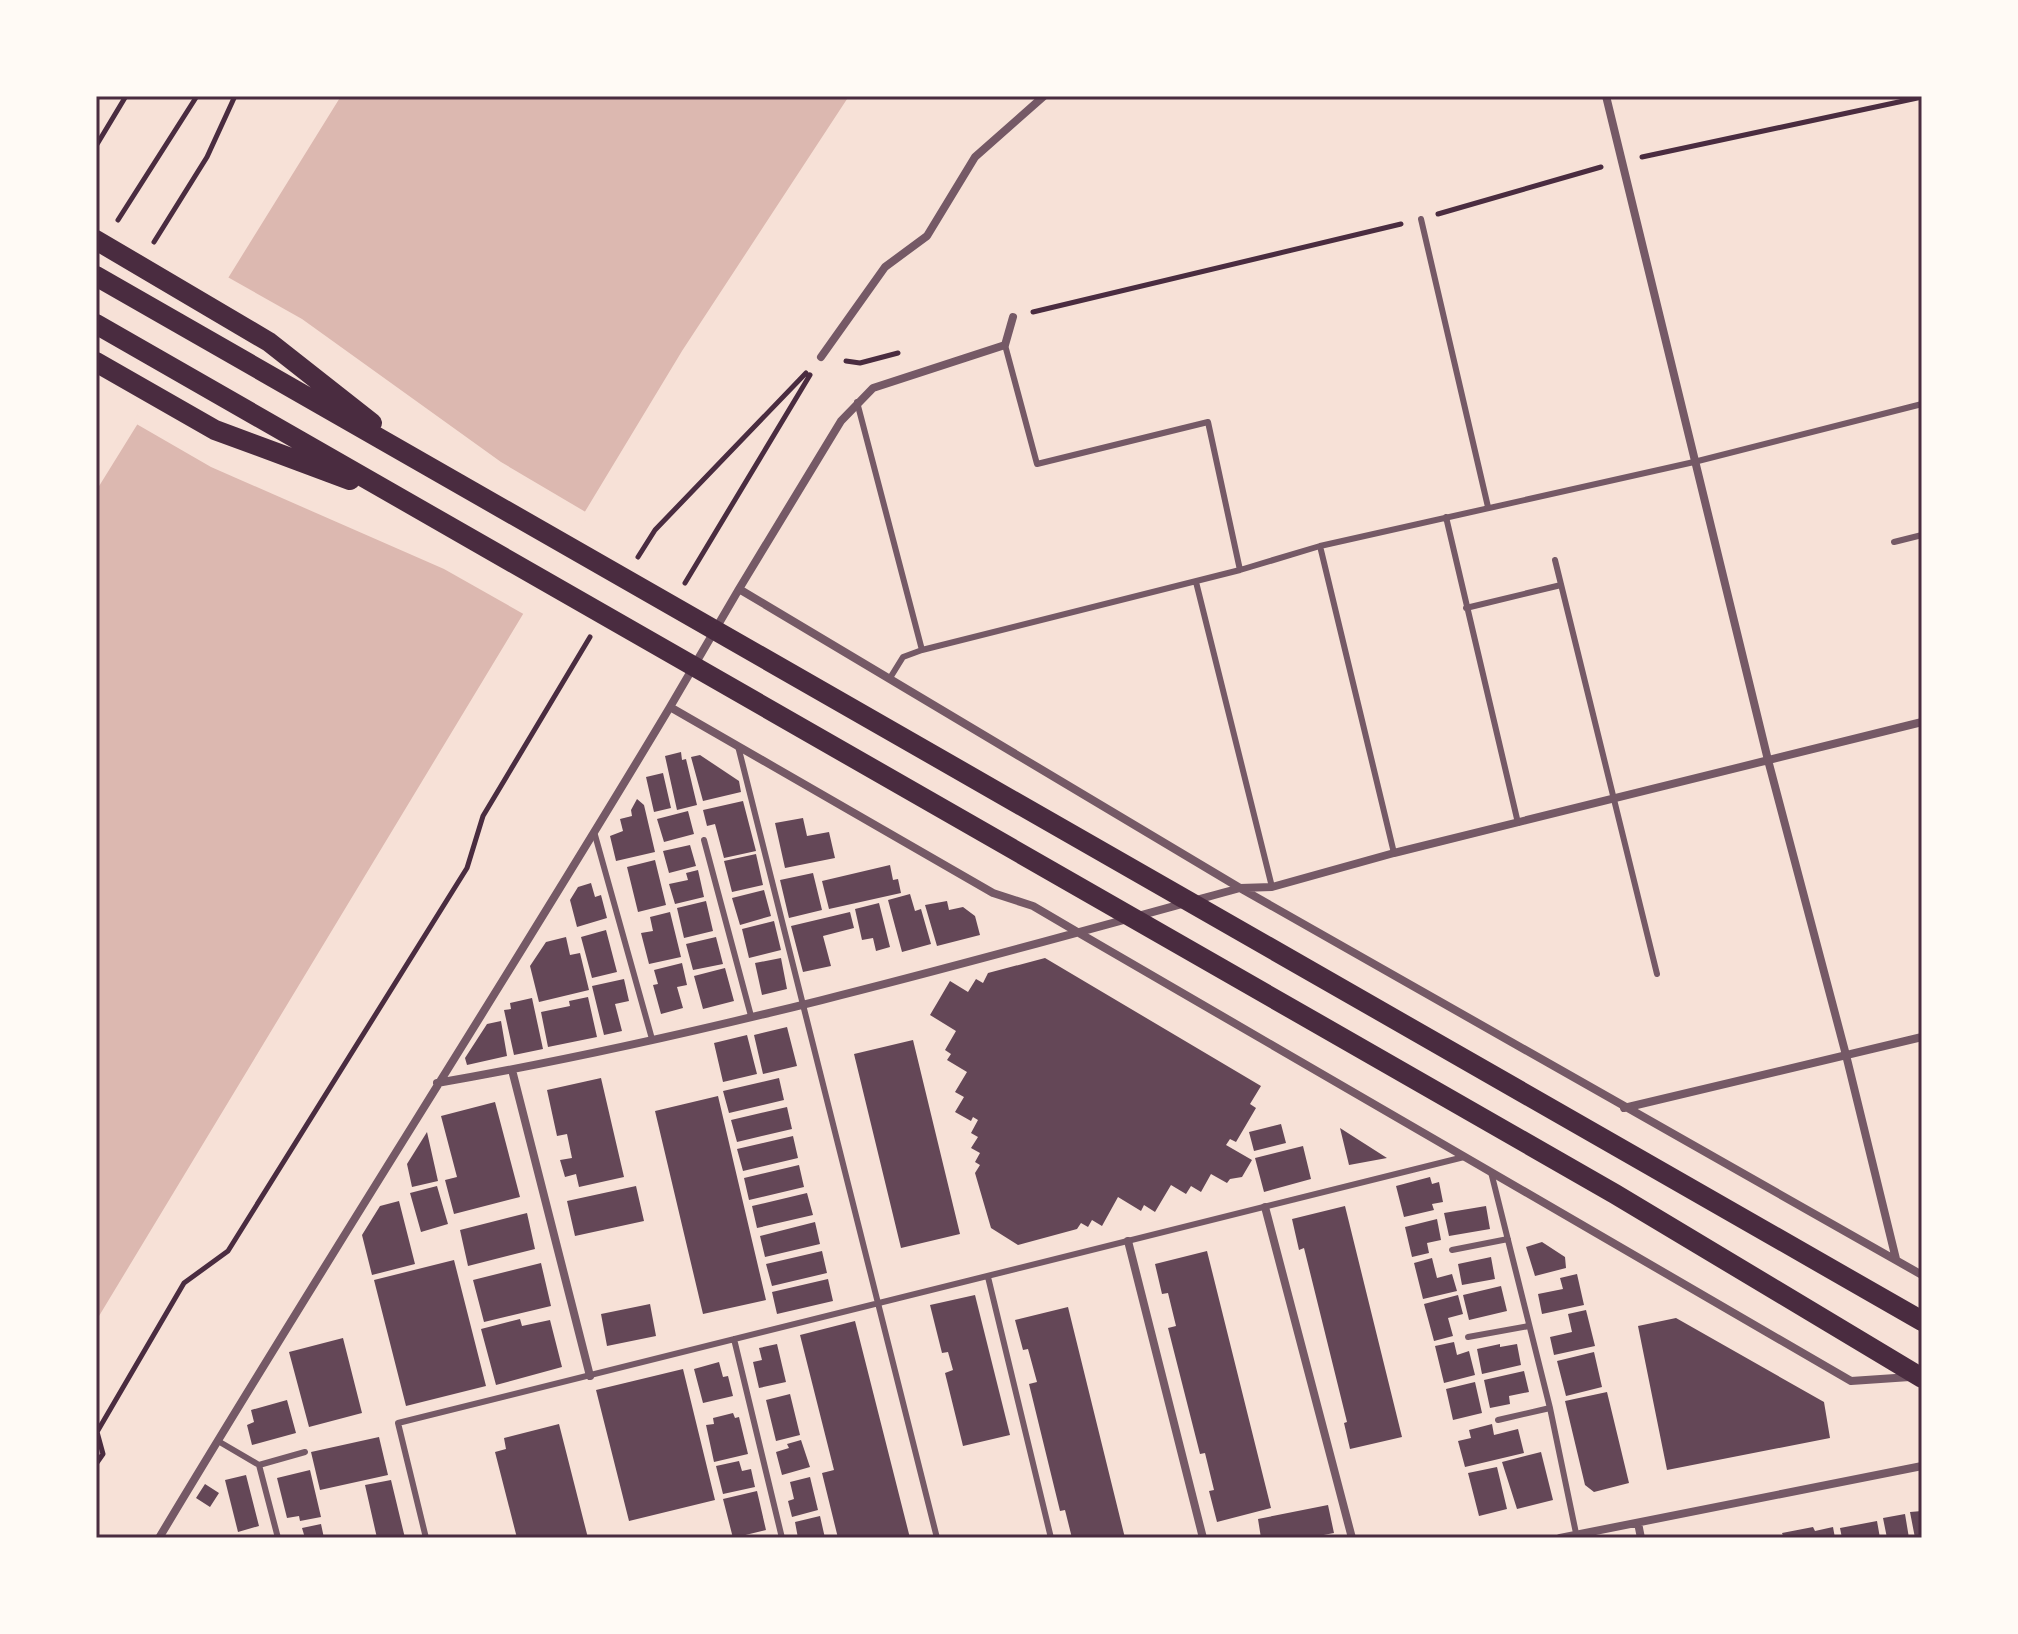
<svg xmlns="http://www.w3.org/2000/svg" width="2018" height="1634" font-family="'Public Sans',sans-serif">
	<rect width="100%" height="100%" fill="#f7e1d7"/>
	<path fill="#dcb8b0" d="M 341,96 L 849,96 L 682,351 L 96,1321 L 96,491 Z"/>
	<path fill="#f7e1d7" d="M 224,275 L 302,319 L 501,462 L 589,514 L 527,616 L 444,569 L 211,467 L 133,422 Z"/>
	<path fill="#644757" d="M 681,752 L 682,760 L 686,759 L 697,805 L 677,810 L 665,756 Z
		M 700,755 L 739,781 L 741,792 L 703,801 L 691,757 Z
		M 663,773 L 671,808 L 654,812 L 646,777 Z
		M 637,799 L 644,805 L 655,852 L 616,861 L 610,836 L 623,831 L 620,819 L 632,816 L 631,810 Z
		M 743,801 L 756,851 L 724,858 L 715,824 L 707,826 L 703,810 Z
		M 688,811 L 694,834 L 664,842 L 657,819 Z
		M 803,818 L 807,836 L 829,832 L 835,858 L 785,868 L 775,823 Z
		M 690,845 L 696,866 L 669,873 L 663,851 Z
		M 756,854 L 763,885 L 732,892 L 724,861 Z
		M 655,860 L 666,905 L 638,912 L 627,867 Z
		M 890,865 L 893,880 L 898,879 L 901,893 L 829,909 L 822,881 Z
		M 698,870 L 704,897 L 675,904 L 669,884 L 688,880 L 686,873 Z
		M 813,873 L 822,910 L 789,918 L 780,880 Z
		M 591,883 L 595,897 L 601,895 L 607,918 L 577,927 L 570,900 L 578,887 Z
		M 764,890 L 771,916 L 740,925 L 732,898 Z
		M 910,894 L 915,911 L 921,909 L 931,944 L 902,952 L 888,900 Z
		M 706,901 L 713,931 L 684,938 L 677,908 Z
		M 947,901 L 949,910 L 963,907 L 975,916 L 980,935 L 937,946 L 925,905 Z
		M 879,903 L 890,947 L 876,951 L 873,938 L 862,940 L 855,909 Z
		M 670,912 L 681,957 L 649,964 L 641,933 L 653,931 L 650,917 Z
		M 850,912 L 854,928 L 823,936 L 831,966 L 803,972 L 791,926 Z
		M 774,921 L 781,950 L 749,958 L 742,929 Z
		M 606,930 L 617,972 L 592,978 L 581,937 Z
		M 566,937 L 570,955 L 580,953 L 589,990 L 539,1002 L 530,966 L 546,942 Z
		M 716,937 L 723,964 L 693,970 L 686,944 Z
		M 781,958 L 787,989 L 762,995 L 755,963 Z
		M 1045,958 L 1261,1086 L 1250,1104 L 1256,1108 L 1236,1142 L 1230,1139 L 1226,1145 L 1252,1160 L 1242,1177 L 1230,1179 L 1227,1183 L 1211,1174 L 1201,1192 L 1191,1186 L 1186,1194 L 1171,1185 L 1155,1212 L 1144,1205 L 1141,1211 L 1118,1197 L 1102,1226 L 1092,1220 L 1088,1227 L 1081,1223 L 1077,1229 L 1018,1245 L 991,1228 L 975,1173 L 980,1165 L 975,1162 L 980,1153 L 971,1148 L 978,1137 L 971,1133 L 978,1120 L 973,1117 L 971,1121 L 955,1112 L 964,1097 L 955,1092 L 967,1072 L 947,1060 L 951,1054 L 945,1050 L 956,1031 L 930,1015 L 950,981 L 968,992 L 976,979 L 983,983 L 988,973 Z
		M 682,963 L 687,985 L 677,987 L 683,1008 L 661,1014 L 653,985 L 658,984 L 654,970 Z
		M 725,968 L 734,1001 L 703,1009 L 694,976 Z
		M 624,979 L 629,1001 L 615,1004 L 622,1031 L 604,1035 L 592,986 Z
		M 588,997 L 597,1037 L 548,1047 L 541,1012 L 570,1006 L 569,1001 Z
		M 532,998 L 543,1049 L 514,1055 L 504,1010 L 511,1009 L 510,1003 Z
		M 501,1021 L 507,1056 L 467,1065 L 465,1058 L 487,1024 Z
		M 787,1027 L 797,1066 L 763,1074 L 754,1035 Z
		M 747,1035 L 757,1074 L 723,1082 L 714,1043 Z
		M 913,1040 L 960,1234 L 901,1248 L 854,1054 Z
		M 601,1078 L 624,1177 L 579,1187 L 576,1174 L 565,1177 L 560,1160 L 572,1158 L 567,1134 L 557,1136 L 547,1090 Z
		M 779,1078 L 784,1100 L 729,1113 L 723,1091 Z
		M 718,1096 L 766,1300 L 703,1314 L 655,1111 Z
		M 495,1102 L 520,1197 L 454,1214 L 445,1180 L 457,1177 L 441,1116 Z
		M 787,1107 L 792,1129 L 737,1142 L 731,1120 Z
		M 1281,1124 L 1286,1143 L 1254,1151 L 1249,1132 Z
		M 1340,1128 L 1387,1158 L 1349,1165 Z
		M 427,1132 L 438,1181 L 412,1187 L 407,1164 Z
		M 793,1136 L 798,1158 L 743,1171 L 737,1149 Z
		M 1303,1146 L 1311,1179 L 1264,1192 L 1255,1158 Z
		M 799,1165 L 804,1187 L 749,1200 L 744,1178 Z
		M 1430,1177 L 1432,1184 L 1439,1182 L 1443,1202 L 1432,1204 L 1434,1210 L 1404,1217 L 1396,1186 Z
		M 437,1186 L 448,1224 L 421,1232 L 410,1193 Z
		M 636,1186 L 644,1221 L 575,1236 L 567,1201 Z
		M 807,1193 L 813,1215 L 757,1228 L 752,1206 Z
		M 399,1201 L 415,1264 L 372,1275 L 362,1235 L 380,1206 Z
		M 1345,1206 L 1402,1437 L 1350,1449 L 1344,1423 L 1347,1422 L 1304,1248 L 1299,1250 L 1292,1219 Z
		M 1486,1206 L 1490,1229 L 1449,1236 L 1444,1213 Z
		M 527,1213 L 535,1249 L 468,1266 L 460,1230 Z
		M 1437,1219 L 1441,1240 L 1427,1243 L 1429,1253 L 1412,1257 L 1405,1227 Z
		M 815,1222 L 820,1244 L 765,1257 L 760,1236 Z
		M 1542,1242 L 1565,1257 L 1566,1268 L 1535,1276 L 1526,1247 Z
		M 822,1251 L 827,1273 L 772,1286 L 766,1264 Z
		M 1207,1251 L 1271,1508 L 1217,1522 L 1209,1491 L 1214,1490 L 1205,1453 L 1200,1454 L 1168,1328 L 1176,1326 L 1168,1293 L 1162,1294 L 1155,1264 Z
		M 1491,1257 L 1495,1279 L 1462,1285 L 1458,1264 Z
		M 1432,1258 L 1437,1278 L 1452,1274 L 1457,1291 L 1423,1299 L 1414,1263 Z
		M 454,1260 L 486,1386 L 406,1406 L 374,1280 Z
		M 541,1263 L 551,1306 L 484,1322 L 473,1280 Z
		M 1577,1274 L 1584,1305 L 1542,1314 L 1538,1294 L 1563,1289 L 1560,1278 Z
		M 828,1279 L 833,1301 L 777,1314 L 772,1292 Z
		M 1501,1286 L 1507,1311 L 1469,1320 L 1463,1295 Z
		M 975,1295 L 1010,1435 L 963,1446 L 945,1373 L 953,1370 L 948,1352 L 942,1353 L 930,1305 Z
		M 1458,1295 L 1463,1314 L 1448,1318 L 1453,1336 L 1434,1341 L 1424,1304 Z
		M 650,1304 L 656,1336 L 607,1346 L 601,1314 Z
		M 1068,1307 L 1125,1538 L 1072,1538 L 1065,1510 L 1060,1511 L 1029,1384 L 1037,1382 L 1028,1349 L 1023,1350 L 1015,1320 Z
		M 1586,1310 L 1595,1346 L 1554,1355 L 1550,1337 L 1572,1332 L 1568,1314 Z
		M 1676,1318 L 1824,1402 L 1830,1438 L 1667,1470 L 1638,1326 Z
		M 520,1319 L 522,1326 L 550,1320 L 562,1367 L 496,1385 L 481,1329 Z
		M 855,1321 L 910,1538 L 838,1538 L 822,1473 L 834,1470 L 800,1335 Z
		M 343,1338 L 362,1413 L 309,1427 L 289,1352 Z
		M 1454,1342 L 1457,1355 L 1469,1351 L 1475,1375 L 1444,1383 L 1435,1346 Z
		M 777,1344 L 786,1382 L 759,1388 L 753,1362 L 762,1360 L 759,1348 Z
		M 1500,1344 L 1500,1347 L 1517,1344 L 1521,1365 L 1482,1374 L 1477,1349 Z
		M 1594,1352 L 1602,1387 L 1566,1396 L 1557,1361 Z
		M 719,1362 L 723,1377 L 728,1376 L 733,1396 L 703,1403 L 694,1369 Z
		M 683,1369 L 715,1500 L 629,1521 L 596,1390 Z
		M 1524,1371 L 1529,1392 L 1509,1396 L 1510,1404 L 1490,1408 L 1484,1380 Z
		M 1475,1382 L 1482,1413 L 1453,1420 L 1446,1389 Z
		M 1607,1392 L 1629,1483 L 1594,1492 L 1585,1485 L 1565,1401 Z
		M 790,1394 L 800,1435 L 776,1441 L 766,1400 Z
		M 287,1400 L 296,1433 L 252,1445 L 247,1425 L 254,1422 L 251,1410 Z
		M 733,1413 L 735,1418 L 739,1417 L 748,1454 L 714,1462 L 706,1425 L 714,1424 L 713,1418 Z
		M 559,1424 L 588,1538 L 517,1538 L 495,1452 L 506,1449 L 504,1438 Z
		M 1492,1424 L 1494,1435 L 1518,1429 L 1524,1453 L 1465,1467 L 1458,1441 L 1471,1438 L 1469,1430 Z
		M 379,1437 L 388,1475 L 320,1490 L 311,1452 Z
		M 801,1440 L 810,1467 L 782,1475 L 776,1452 L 789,1448 L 787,1444 Z
		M 1541,1452 L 1553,1500 L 1517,1509 L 1502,1462 Z
		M 739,1461 L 742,1471 L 751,1469 L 755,1487 L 723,1494 L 716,1466 Z
		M 1497,1467 L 1507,1509 L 1479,1516 L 1468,1473 Z
		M 310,1470 L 321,1517 L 300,1521 L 299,1516 L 287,1518 L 277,1478 Z
		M 246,1475 L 259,1526 L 238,1532 L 225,1480 Z
		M 810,1477 L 818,1510 L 792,1517 L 788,1501 L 794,1499 L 790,1482 Z
		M 391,1480 L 405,1538 L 377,1538 L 365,1485 Z
		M 205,1484 L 219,1493 L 210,1507 L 196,1498 Z
		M 757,1491 L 766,1530 L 733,1538 L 723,1499 Z
		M 1328,1505 L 1334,1533 L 1308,1538 L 1261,1538 L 1258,1519 Z
		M 1922,1511 L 1922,1538 L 1915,1538 L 1910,1512 Z
		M 1905,1514 L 1909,1538 L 1887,1538 L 1883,1518 Z
		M 820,1516 L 825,1538 L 798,1538 L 795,1522 Z
		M 1877,1521 L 1880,1538 L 1842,1538 L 1840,1528 Z
		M 321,1524 L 324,1538 L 305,1538 L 302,1528 Z
		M 1813,1527 L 1815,1531 L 1833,1527 L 1835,1538 L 1784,1538 L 1782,1533 Z"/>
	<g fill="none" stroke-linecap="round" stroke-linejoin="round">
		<path stroke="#4a2c40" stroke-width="5" d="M 96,146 L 126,96
			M 1642,157 L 1922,97
			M 1438,214 L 1601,167
			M 118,220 L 197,96
			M 154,242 L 207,157 L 235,96
			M 1033,312 L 1401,224
			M 846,361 L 860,363 L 898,353
			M 638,557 L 655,530 L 806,373
			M 685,583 L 810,375
			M 96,1464 L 103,1454 L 97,1432 L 184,1283 L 228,1251 L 467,868 L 483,816 L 590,637"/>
		<path stroke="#755966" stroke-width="6" d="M 1421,219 L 1488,507
			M 1005,345 L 1037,464 L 1208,422 L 1240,570
			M 857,402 L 922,650
			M 1446,517 L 1518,823
			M 1894,542 L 1922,535
			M 1320,546 L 1394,853
			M 1555,560 L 1657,974
			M 1196,582 L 1272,887
			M 1466,608 L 1561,585
			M 890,678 L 903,657 L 922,650 L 1240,570 L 1320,546 L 1694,462 L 1922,404
			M 738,746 L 937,1538
			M 595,835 L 652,1039
			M 704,840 L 751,1016
			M 1491,1172 L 1550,1408 L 1577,1538
			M 1452,1250 L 1508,1239
			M 988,1277 L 1051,1538
			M 1468,1337 L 1529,1326
			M 734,1339 L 782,1538
			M 1498,1420 L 1550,1408
			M 218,1441 L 259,1465 L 278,1538
			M 259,1465 L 305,1452
			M 426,1538 L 398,1423 L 1464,1157"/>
		<path stroke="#755966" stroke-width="8" d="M 1606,96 L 1768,760 L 1846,1055 L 1896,1259
			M 821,357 L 885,267 L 927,236 L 975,157 L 1044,96
			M 739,589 L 841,421 L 873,388 L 1005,345 L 1013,317
			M 512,1070 L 590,1376
			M 437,1083 C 708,1036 975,961 1240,888 L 1272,887 L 1394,853 L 1922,722
			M 1624,1108 L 1922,1037
			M 1265,1207 L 1352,1538
			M 1128,1241 L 1203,1538
			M 1910,1377 L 1851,1381 L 1079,933 L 1033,906 L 993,893 L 670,707 L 739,589 L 1240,888 L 1922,1275
			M 1638,1523 L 1641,1538
			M 159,1538 C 326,1259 503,986 670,707
			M 1560,1538 L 1922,1466"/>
		<path stroke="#4a2c40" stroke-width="20" d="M 96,240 L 269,342 L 372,423
			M 96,276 L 1922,1321
			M 96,324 L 1615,1194 L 1922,1378
			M 96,362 L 215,430 L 350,480"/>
	</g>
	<rect width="2018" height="1634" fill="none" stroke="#fffaf5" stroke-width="196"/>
	<rect x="98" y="98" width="1822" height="1438" fill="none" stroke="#4a2c40" stroke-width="3"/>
</svg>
